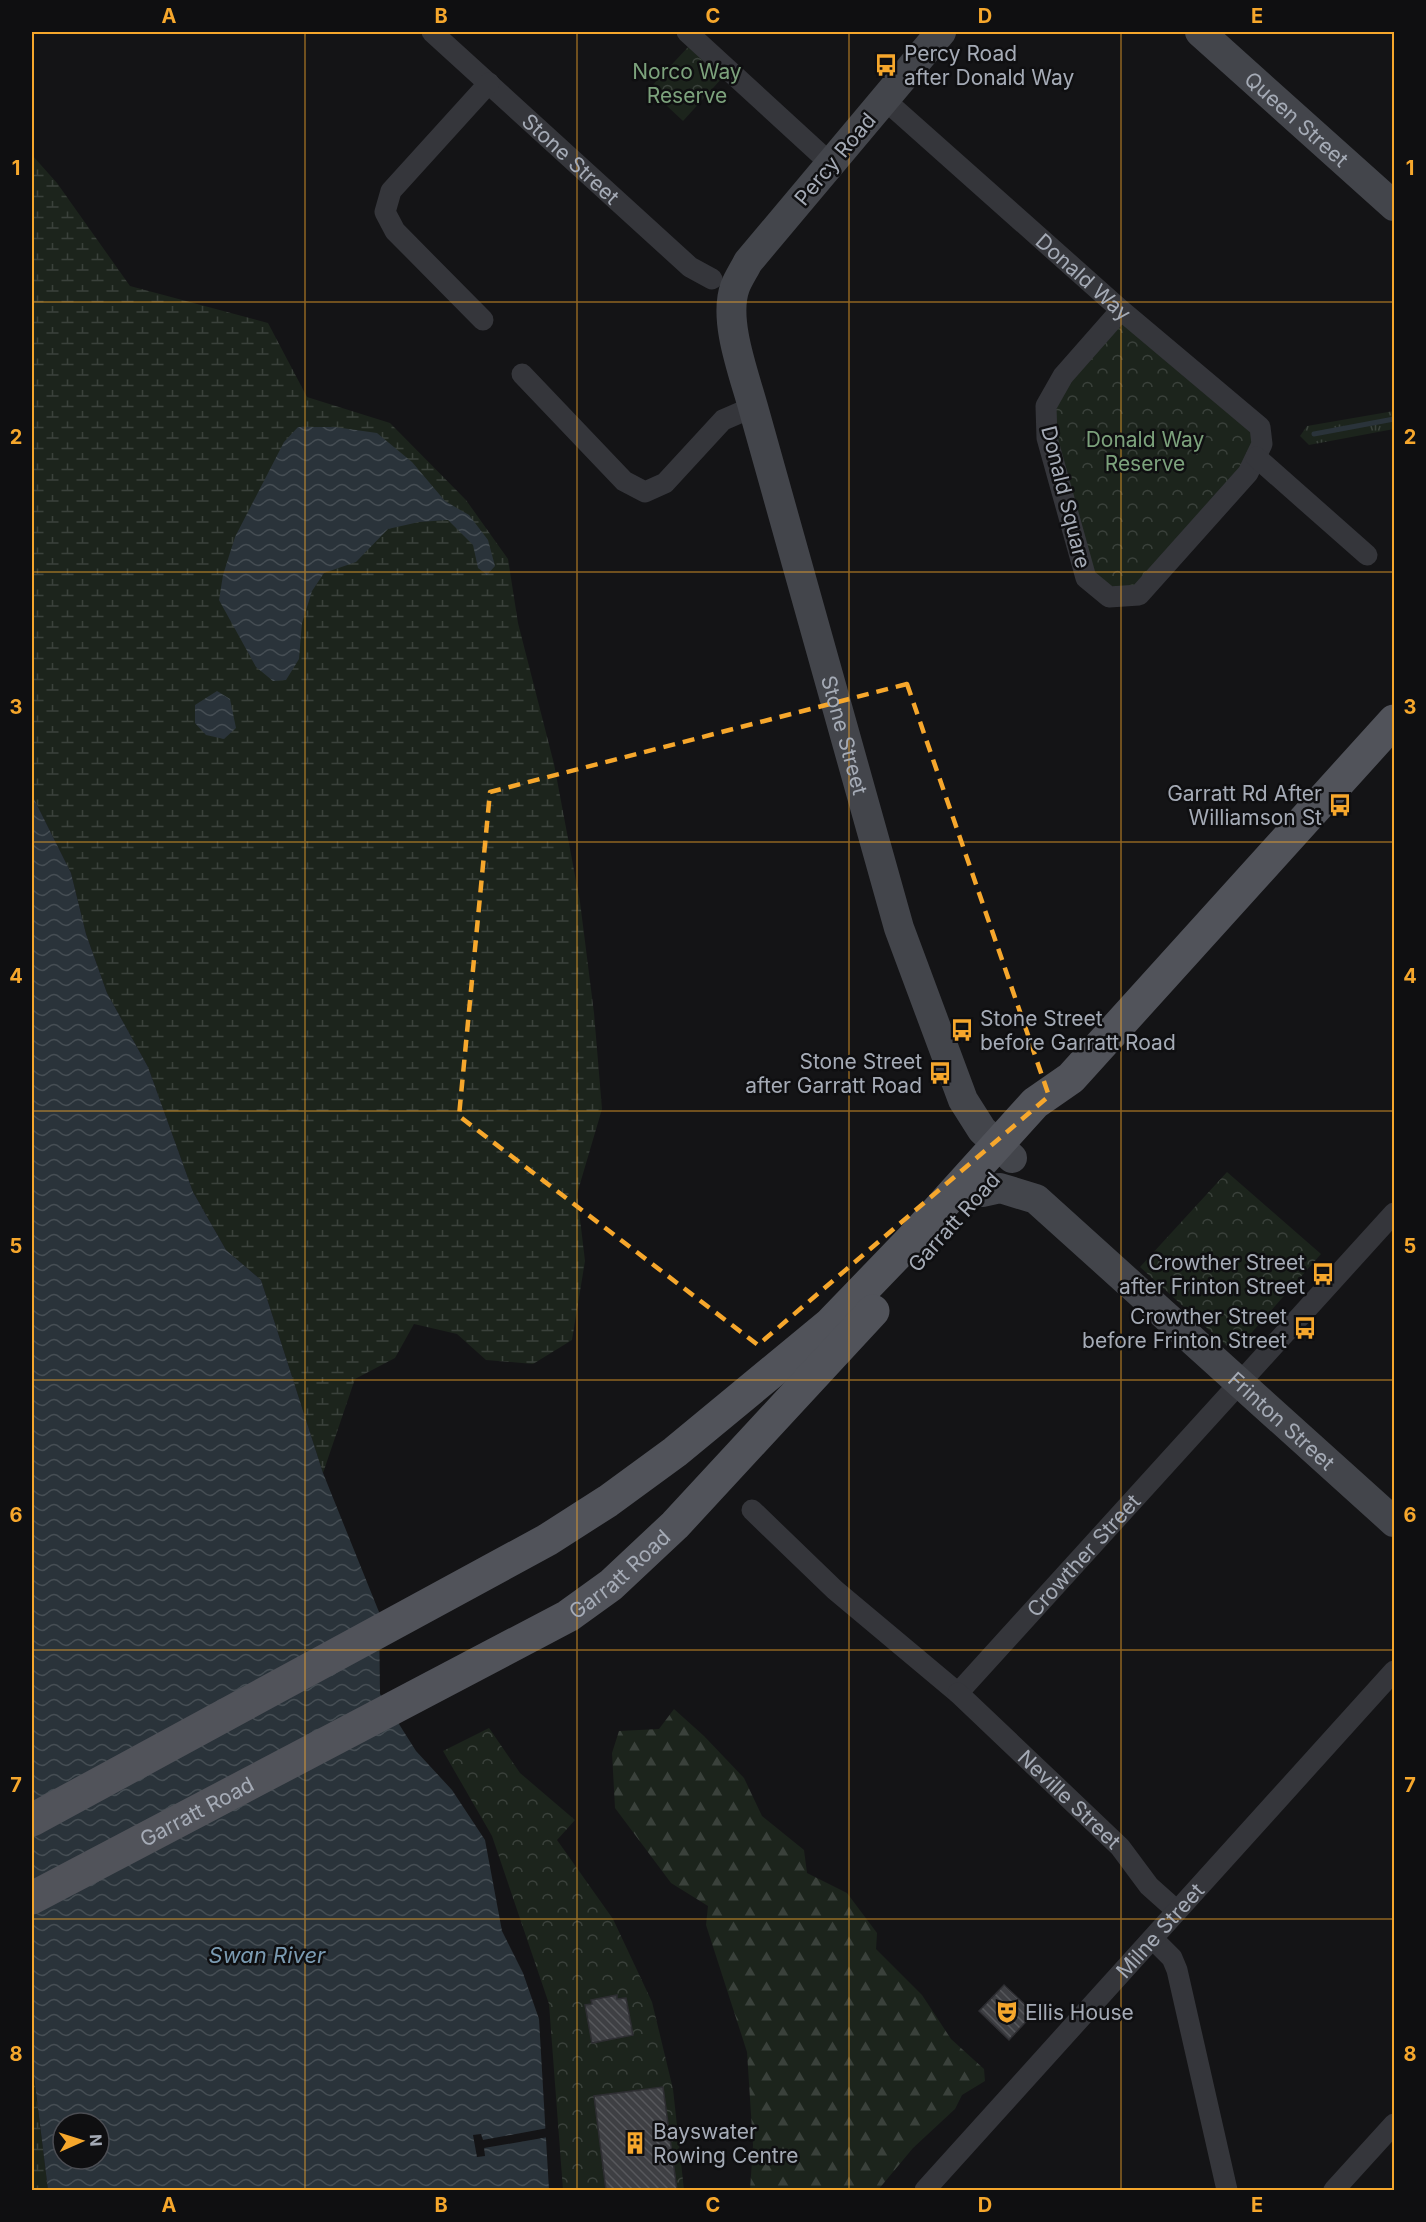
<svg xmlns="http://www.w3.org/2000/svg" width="1426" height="2222" font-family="Inter,sans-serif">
	<defs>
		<pattern id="grass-tufts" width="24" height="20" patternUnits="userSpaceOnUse" patternTransform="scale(1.5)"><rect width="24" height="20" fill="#1c241c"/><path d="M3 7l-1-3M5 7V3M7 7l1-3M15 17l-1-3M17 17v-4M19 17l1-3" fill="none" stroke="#3a413b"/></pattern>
		<pattern id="forest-firs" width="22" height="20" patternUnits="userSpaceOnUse" patternTransform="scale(1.5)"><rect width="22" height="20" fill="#1c241c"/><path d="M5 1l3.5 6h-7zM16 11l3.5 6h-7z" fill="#3a413b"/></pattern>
		<pattern id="wetland-marsh" width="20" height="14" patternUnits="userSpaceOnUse" patternTransform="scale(1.5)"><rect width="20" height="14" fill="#1c241c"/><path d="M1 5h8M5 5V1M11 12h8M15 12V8" fill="none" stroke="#3a413b"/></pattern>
		<pattern id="park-crowns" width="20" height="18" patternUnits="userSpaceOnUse" patternTransform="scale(1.5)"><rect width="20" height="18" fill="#1c241c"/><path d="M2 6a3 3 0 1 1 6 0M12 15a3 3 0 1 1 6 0" fill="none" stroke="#3a413b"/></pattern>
		<pattern id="water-waves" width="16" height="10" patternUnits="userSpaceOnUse" patternTransform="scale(1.5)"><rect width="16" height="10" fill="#2a333a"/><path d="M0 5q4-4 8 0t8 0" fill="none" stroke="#464e54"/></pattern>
		<pattern id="building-back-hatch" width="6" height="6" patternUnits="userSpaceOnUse" patternTransform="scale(1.5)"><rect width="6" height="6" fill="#3e3f43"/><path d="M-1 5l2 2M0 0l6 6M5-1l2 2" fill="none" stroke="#57585c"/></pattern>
	</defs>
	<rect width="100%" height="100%" fill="#141416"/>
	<path fill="url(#grass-tufts)" d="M 1394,411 L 1394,429 L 1309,445 L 1300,436 L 1307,426 Z"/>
	<path fill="url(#forest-firs)" d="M 674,1709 L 704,1736 L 744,1778 L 762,1816 L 804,1850 L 807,1873 L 847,1893 L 877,1933 L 876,1949 L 922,1995 L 951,2039 L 984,2069 L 985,2081 L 962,2095 L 955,2109 L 913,2148 L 878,2190 L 750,2190 L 753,2145 L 747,2052 L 706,1925 L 708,1906 L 671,1883 L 615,1808 L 612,1753 L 619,1731 L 659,1729 Z"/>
	<path fill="url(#wetland-marsh)" d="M 32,155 L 57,183 L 130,286 L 268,323 L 307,397 L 390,423 L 466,500 L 508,559 L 518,623 L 554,764 L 580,902 L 594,1013 L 602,1109 L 577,1194 L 585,1261 L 572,1340 L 533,1364 L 486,1360 L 457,1334 L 414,1324 L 395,1358 L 355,1379 L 323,1473 L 261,1280 L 226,1250 L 193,1192 L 148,1067 L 107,993 L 86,934 L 71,873 L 32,795 Z
		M 32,2059 L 32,2060 L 48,2190 L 32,2190 Z"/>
	<path fill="url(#park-crowns)" d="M 689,46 L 723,77 L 683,121 L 649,89 Z
		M 1113,308 L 1260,427 L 1262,444 L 1139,595 L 1086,578 L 1047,438 L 1063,376 Z
		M 1227,1172 L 1321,1254 L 1238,1348 L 1229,1348 L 1140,1267 Z
		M 489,1728 L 520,1773 L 575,1820 L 557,1840 L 613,1919 L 652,2002 L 673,2089 L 684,2190 L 563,2190 L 549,2004 L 492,1836 L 443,1751 Z"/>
	<path fill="url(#water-waves)" fill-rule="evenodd" d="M 298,427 L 335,427 L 377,433 L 412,462 L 445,501 L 469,515 L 488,540 L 495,566 L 487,575 L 478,568 L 473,545 L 448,520 L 419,522 L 388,529 L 356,562 L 324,573 L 312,591 L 302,623 L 299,659 L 286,680 L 273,681 L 256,667 L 219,600 L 223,575 L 235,537 L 284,442 Z
		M 217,691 L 230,699 L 236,728 L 224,739 L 206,735 L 195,723 L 195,705 Z
		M 32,795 L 71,873 L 86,934 L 107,993 L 148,1067 L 193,1192 L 226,1250 L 261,1280 L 323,1473 L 379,1612 L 380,1694 L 416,1751 L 452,1790 L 485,1840 L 502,1931 L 523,1973 L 539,2019 L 549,2190 L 48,2190 L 32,2059 ZM 63,2123 L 99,2123 L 99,2159 L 63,2159 Z"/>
	<path fill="#141416" d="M 548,2128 L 548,2137 L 484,2148 L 485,2156 L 477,2157 L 473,2135 L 481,2134 L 483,2140 Z"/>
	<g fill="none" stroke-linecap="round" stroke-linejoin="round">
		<path stroke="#2a333a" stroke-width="5" d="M 1314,434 L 1394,419"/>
	</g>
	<path fill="url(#building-back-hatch)" stroke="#2e2e32" stroke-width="1.5" d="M 1004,1985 L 1034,2013 L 1009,2040 L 979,2011 Z
		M 617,1995 L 617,1999 L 626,1998 L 633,2035 L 592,2043 L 585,2005 L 592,2004 L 591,2000 Z
		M 663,2087 L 677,2190 L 606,2190 L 594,2096 Z"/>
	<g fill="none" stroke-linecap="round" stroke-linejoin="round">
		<g stroke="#35363b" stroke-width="21">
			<path id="s1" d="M 432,32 L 690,267 L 712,279"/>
			<path d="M 687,32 L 831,164"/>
			<path id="s2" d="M 885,100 L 1121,310 L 1260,427 L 1262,444 L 1248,473 L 1139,595 L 1109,597 L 1086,578 L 1047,438 L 1046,406 L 1063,376 L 1121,310"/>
			<path d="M 483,320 L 395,231 L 385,212 L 391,191 L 489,83"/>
			<path d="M 522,374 L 624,481 L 645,492 L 665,483 L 723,420 L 753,407"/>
			<path d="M 1256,457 L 1367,555"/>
			<path id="s3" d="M 752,1510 L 835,1590 L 958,1693 L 1394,1213"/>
			<path id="s4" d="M 958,1693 L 1120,1847 L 1149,1886 L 1177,1911"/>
			<path d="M 1153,1939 L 1172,1958 L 1177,1970 L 1227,2190"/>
			<path id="s5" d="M 925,2190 L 1394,1671"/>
			<path d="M 1334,2190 L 1394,2124"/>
		</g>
		<g stroke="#43454b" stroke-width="30">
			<path id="s6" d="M 941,32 L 748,262 C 744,270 738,279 735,287 C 723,320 744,374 753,407 L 899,928 L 963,1100 L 982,1130 L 1012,1158"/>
			<path id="s7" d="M 1200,32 L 1394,206"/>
			<path id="s8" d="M 982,1192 L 1000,1188 L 1036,1199 L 1394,1522"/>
		</g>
		<g stroke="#51535a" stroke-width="33">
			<path d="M 32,1820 L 547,1540 L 608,1501 L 675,1452 L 830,1324 L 911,1240 L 1035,1103 L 1071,1078 L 1394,721"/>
			<path id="s9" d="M 32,1898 L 568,1616 L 611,1585 L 675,1525 L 873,1311"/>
		</g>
	</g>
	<path fill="none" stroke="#f6a72c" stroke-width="4.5" stroke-dasharray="12 8" stroke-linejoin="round" d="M 907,684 L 1049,1096 L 758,1345 L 459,1116 L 490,792 Z"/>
	<path fill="none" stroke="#f6a72c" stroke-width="1.5" stroke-opacity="0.55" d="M 305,32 L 305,2190M 577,32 L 577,2190M 849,32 L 849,2190M 1121,32 L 1121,2190M 32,302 L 1394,302M 32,572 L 1394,572M 32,842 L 1394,842M 32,1111 L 1394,1111M 32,1380 L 1394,1380M 32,1650 L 1394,1650M 32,1919 L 1394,1919"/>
	<defs>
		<g id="bus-bare" transform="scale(1.8)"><path d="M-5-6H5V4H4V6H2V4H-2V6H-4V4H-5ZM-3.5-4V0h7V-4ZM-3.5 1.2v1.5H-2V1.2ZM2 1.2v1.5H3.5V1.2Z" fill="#f6a72c" stroke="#0f0f11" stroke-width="2.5" paint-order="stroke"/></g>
		<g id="theatre-bare" transform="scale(1.8)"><path d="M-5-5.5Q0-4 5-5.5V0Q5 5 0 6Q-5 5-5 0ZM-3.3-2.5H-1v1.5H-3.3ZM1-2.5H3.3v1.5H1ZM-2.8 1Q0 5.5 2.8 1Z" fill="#f6a72c" stroke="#0f0f11" stroke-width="2.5" paint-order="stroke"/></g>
		<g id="building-bare" transform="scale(1.8)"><path d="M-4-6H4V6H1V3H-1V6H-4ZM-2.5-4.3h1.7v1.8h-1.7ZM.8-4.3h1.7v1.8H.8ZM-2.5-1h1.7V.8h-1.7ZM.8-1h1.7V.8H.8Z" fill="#f6a72c" stroke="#0f0f11" stroke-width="2.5" paint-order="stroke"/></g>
	</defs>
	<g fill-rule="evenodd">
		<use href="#bus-bare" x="886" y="65"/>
		<use href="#bus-bare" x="1340" y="805"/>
		<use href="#bus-bare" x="962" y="1030"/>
		<use href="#bus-bare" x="940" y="1073"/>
		<use href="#bus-bare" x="1323" y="1274"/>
		<use href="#bus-bare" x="1305" y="1328"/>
		<use href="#theatre-bare" x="1007" y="2012"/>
		<use href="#building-bare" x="635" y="2143"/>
	</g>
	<g text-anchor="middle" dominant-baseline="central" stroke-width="5" stroke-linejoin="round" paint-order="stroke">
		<g font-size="21" fill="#a5abb6" stroke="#0f0f11" text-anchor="start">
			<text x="904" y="53">Percy Road<tspan x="904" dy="24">after Donald Way</tspan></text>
			<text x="1322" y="793" text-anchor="end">Garratt Rd After<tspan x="1322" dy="24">Williamson St</tspan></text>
			<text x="980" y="1018">Stone Street<tspan x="980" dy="24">before Garratt Road</tspan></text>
			<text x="922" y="1061" text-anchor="end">Stone Street<tspan x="922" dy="24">after Garratt Road</tspan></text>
			<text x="1305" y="1262" text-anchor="end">Crowther Street<tspan x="1305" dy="24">after Frinton Street</tspan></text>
			<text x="1287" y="1316" text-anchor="end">Crowther Street<tspan x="1287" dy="24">before Frinton Street</tspan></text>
			<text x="1025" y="2012">Ellis House</text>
			<text x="653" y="2131">Bayswater<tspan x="653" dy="24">Rowing Centre</tspan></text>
		</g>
		<g font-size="21" fill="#7ca27c" stroke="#0f0f11">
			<text x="687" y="71">Norco Way<tspan x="687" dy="24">Reserve</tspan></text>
			<text x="1145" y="439">Donald Way<tspan x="1145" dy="24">Reserve</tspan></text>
		</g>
		<g font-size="21" fill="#a5abb6" stroke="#0f0f11">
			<text stroke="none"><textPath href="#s7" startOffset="130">Queen Street</textPath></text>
			<text stroke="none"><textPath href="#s1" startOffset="188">Stone Street</textPath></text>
			<text transform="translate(835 159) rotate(-50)">Percy Road</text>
			<text stroke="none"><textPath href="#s2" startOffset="266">Donald Way</textPath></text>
			<text transform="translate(1066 497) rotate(76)">Donald Square</text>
			<text stroke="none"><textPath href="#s6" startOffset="792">Stone Street</textPath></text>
			<text transform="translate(954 1222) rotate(-48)">Garratt Road</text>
			<text stroke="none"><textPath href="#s8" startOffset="387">Frinton Street</textPath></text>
			<text stroke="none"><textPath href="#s3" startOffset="462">Crowther Street</textPath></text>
			<text stroke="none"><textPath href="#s9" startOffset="672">Garratt Road</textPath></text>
			<text stroke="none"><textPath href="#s4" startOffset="154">Neville Street</textPath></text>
			<text stroke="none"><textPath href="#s9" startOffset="186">Garratt Road</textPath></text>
			<text stroke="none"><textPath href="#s5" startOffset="350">Milne Street</textPath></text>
		</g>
		<g font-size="22" font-style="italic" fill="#7b9bb2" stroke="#0f0f11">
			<text x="267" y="1955">Swan River</text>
		</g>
	</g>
	<rect width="1426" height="2222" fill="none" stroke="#0f0f11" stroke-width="66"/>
	<g transform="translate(81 2141) rotate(87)"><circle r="28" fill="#0f0f11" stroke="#4b4d53" stroke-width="1.5"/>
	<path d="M0-4.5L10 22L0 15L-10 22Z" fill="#f6a72c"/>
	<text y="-9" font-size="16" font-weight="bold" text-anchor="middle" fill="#a5abb6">N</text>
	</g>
	<rect x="33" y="33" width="1360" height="2156" fill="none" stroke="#f6a72c" stroke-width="2"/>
	<g font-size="20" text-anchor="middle" font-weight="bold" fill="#f6a72c">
		<text x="169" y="23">A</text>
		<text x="441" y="23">B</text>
		<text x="713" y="23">C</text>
		<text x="985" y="23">D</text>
		<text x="1257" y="23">E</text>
		<text x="16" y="175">1</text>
		<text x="1410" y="175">1</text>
		<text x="16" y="444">2</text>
		<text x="1410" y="444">2</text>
		<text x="16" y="714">3</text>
		<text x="1410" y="714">3</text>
		<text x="16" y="983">4</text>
		<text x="1410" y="983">4</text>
		<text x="16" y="1253">5</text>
		<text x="1410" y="1253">5</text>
		<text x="16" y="1522">6</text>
		<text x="1410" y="1522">6</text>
		<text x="16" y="1792">7</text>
		<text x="1410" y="1792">7</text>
		<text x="16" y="2061">8</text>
		<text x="1410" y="2061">8</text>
		<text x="169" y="2212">A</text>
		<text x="441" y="2212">B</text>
		<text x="713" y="2212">C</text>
		<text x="985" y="2212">D</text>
		<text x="1257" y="2212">E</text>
	</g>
</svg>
